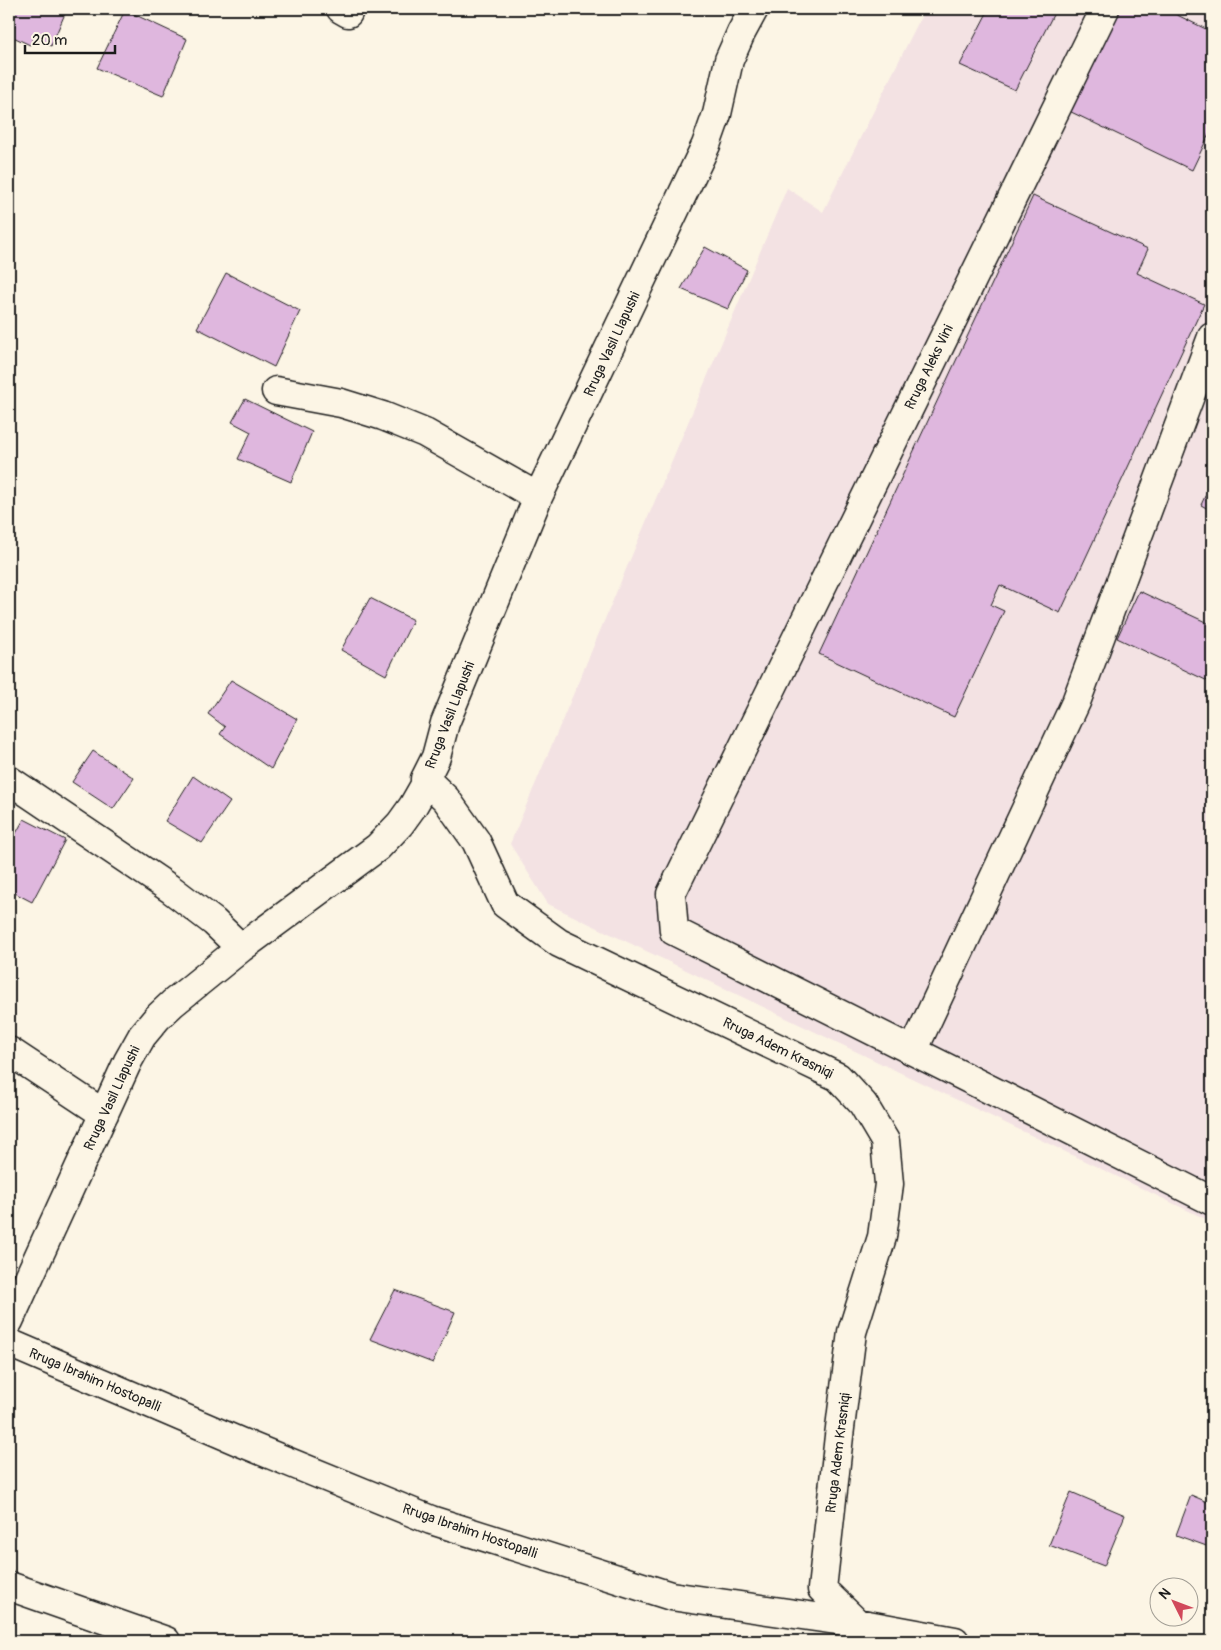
<svg xmlns="http://www.w3.org/2000/svg" width="1221" height="1650" font-family="Pangolin,sans-serif">
	<rect width="100%" height="100%" fill="#fcf5e5"/>
	<filter id="ink" filterUnits="userSpaceOnUse"><feTurbulence type="fractalNoise" baseFrequency=".02" numOctaves="2"/><feDisplacementMap in="SourceGraphic" scale="10" xChannelSelector="R" yChannelSelector="G"/><feConvolveMatrix kernelMatrix="1 2 1 2 8 2 1 2 1" color-interpolation-filters="sRGB"/></filter>
	<g filter="url(#ink)">
		<path fill="#f3e2e3" d="M 925,9 L 1212,9 L 1212,1222 L 548,904 L 510,844 L 787,188 L 823,212 Z"/>
		<path fill="#dfb7de" stroke="#1c1c1c" d="M 9,9 L 67,9 L 51,46 L 34,38 L 30,45 L 9,35 L 15,26 L 9,22 Z
			M 989,9 L 1056,9 L 1015,90 L 960,65 Z
			M 1117,9 L 1165,9 L 1212,32 L 1212,128 L 1192,170 L 1067,110 Z
			M 125,10 L 187,39 L 163,96 L 97,68 Z
			M 1033,196 L 1148,249 L 1137,273 L 1204,304 L 1060,613 L 1000,585 L 991,605 L 1004,611 L 954,717 L 819,654 Z
			M 705,247 L 747,270 L 728,309 L 681,289 Z
			M 226,273 L 300,311 L 274,367 L 197,328 Z
			M 245,399 L 312,432 L 291,482 L 238,459 L 251,432 L 232,422 Z
			M 1212,481 L 1212,511 L 1201,505 Z
			M 1139,591 L 1212,625 L 1212,683 L 1117,638 Z
			M 370,598 L 413,620 L 386,675 L 341,650 Z
			M 231,680 L 297,719 L 271,769 L 220,734 L 225,727 L 208,714 Z
			M 93,751 L 134,778 L 113,809 L 72,782 Z
			M 193,776 L 230,802 L 202,843 L 165,821 Z
			M 24,819 L 65,840 L 32,902 L 9,890 L 9,846 Z
			M 395,1290 L 455,1312 L 433,1363 L 370,1339 Z
			M 1071,1492 L 1125,1515 L 1104,1566 L 1049,1545 Z
			M 1191,1495 L 1212,1504 L 1212,1548 L 1176,1535 Z"/>
		<g fill="none" stroke-linecap="round" stroke-linejoin="round">
			<g stroke="#1c1c1c" stroke-width="31">
				<path id="minor" d="M 341,9 L 348,13
					M 1105,9 L 671,894 L 674,931 L 1212,1201
					M 276,391 L 341,403 L 383,416 L 425,433 L 538,497
					M 425,779 L 446,799 L 476,841 L 505,904 L 559,943 L 838,1077 L 863,1104 L 885,1141 L 889,1184 L 882,1237 L 852,1332 L 839,1436 L 822,1589 L 857,1623 L 851,1641
					M 9,780 L 172,890 L 214,922 L 241,948
					M 9,1051 L 104,1114
					M 913,1051 L 1076,702 L 1212,337
					M 9,1321 L 128,1061 L 142,1036 L 157,1018 L 173,1003 L 241,948 L 378,847 L 400,824 L 413,806 L 425,785 L 425,779 L 436,757 L 445,723 L 538,497 L 706,145 L 717,114 L 729,60 L 741,33 L 754,9
					M 9,1343 L 240,1442 L 431,1520 L 671,1596 L 857,1623 L 955,1641
					M 9,1586 L 166,1641"/>
			</g>
			<use href="#minor" stroke="#fcf5e5" stroke-width="28"/>
		</g>
	</g>
	<g text-anchor="middle" dominant-baseline="central" stroke-width="4" stroke-linejoin="round" paint-order="stroke">
		<g font-size="14" fill="#1c1c1c" stroke="#fcf5e5">
			<text transform="translate(612 344) rotate(-65)">Rruga Vasil Llapushi</text>
			<text transform="translate(929 367) rotate(-64)">Rruga Aleks Vini</text>
			<text transform="translate(450 715) rotate(-69)">Rruga Vasil Llapushi</text>
			<text transform="translate(778 1048) rotate(26)">Rruga Adem Krasniqi</text>
			<text transform="translate(112 1098) rotate(-65)">Rruga Vasil Llapushi</text>
			<text transform="translate(95 1380) rotate(23)">Rruga Ibrahim Hostopalli</text>
			<text transform="translate(838 1453) rotate(-83)">Rruga Adem Krasniqi</text>
			<text transform="translate(470 1531) rotate(19)">Rruga Ibrahim Hostopalli</text>
		</g>
	</g>
	<rect width="1221" height="1650" fill="none" stroke="#fcf5e5" stroke-width="30"/>
	<rect x="15" y="15" width="1191" height="1620" fill="none" stroke="#1c1c1c" stroke-width="2" filter="url(#ink)"/>
	<g transform="translate(1174 1602) rotate(312)"><circle r="24" fill="#fcf5e5" stroke="#a29e95"/>
	<path d="M0-4L9 19L0 12L-9 19Z" fill="#d1495b"/>
	<text y="-8" font-size="14" font-weight="bold" text-anchor="middle" fill="#1c1c1c">N</text>
	</g>
	<path d="M25 45v8h90v-8" fill="none" stroke="#1c1c1c" stroke-width="2.5"/>
	<text x="32" y="45" font-size="15" fill="#1c1c1c" stroke="#fcf5e5" stroke-width="4" paint-order="stroke">20 m</text>
</svg>
